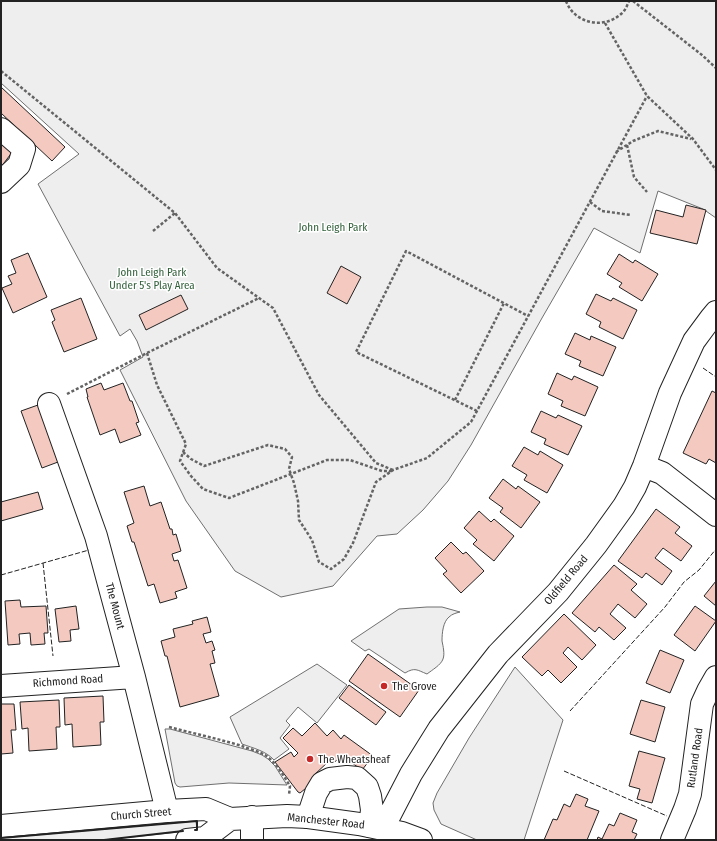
<svg xmlns="http://www.w3.org/2000/svg" width="717" height="841" font-family="'Fira Sans Condensed',sans-serif">
	<rect width="100%" height="100%" fill="#fff"/>
	<path fill="#eee" stroke="#6f6f6f" d="M 1,1 L 716,1 L 716,218 L 703,209 L 658,191 L 640,253 L 594,228 L 542,318 L 471,445 L 448,481 L 423,510 L 397,534 L 377,536 L 333,586 L 281,597 L 235,571 L 186,501 L 120,370 L 143,357 L 137,341 L 130,329 L 120,336 L 38,184 L 79,154 L 1,83 Z
		M 427,607 L 442,607 L 460,612 C 456,613 452,614 449,617 C 443,622 442,633 442,641 C 443,646 445,654 443,659 C 441,665 432,670 427,674 C 417,670 415,667 405,673 L 369,649 L 365,651 L 351,641 L 399,609 Z
		M 317,664 L 347,685 L 317,723 L 298,707 L 286,721 L 290,725 L 280,738 L 289,749 L 274,760 C 266,751 253,748 242,744 L 230,717 Z
		M 515,667 L 563,720 L 524,840 L 477,840 L 441,824 L 434,810 L 433,803 L 437,793 L 469,738 Z
		M 165,729 L 170,729 L 252,751 L 262,755 L 268,759 L 275,766 L 287,785 L 229,783 L 180,787 L 177,786 L 175,783 Z
		M 196,821 L 197,830 L 104,840 L 1,840 L 1,838 Z"/>
	<path fill="#f3c9c0" stroke="#222" d="M 1,87 L 65,147 L 52,161 L 1,113 Z
		M 1,142 L 13,151 L 1,167 Z
		M 686,205 L 706,210 L 697,244 L 650,233 L 656,210 L 683,217 Z
		M 28,253 L 47,297 L 13,313 L 2,288 L 12,284 L 8,276 L 16,273 L 11,260 Z
		M 619,254 L 633,263 L 635,260 L 658,274 L 642,301 L 619,287 L 622,283 L 607,274 Z
		M 341,266 L 361,277 L 347,304 L 327,293 Z
		M 596,294 L 611,301 L 613,298 L 637,310 L 623,339 L 599,327 L 601,322 L 586,314 Z
		M 181,295 L 188,309 L 146,330 L 139,315 Z
		M 81,298 L 97,339 L 64,352 L 52,322 L 55,320 L 51,310 Z
		M 575,333 L 590,340 L 591,336 L 616,347 L 603,376 L 579,366 L 581,361 L 565,354 Z
		M 557,373 L 572,380 L 574,376 L 598,387 L 585,416 L 561,406 L 563,401 L 548,394 Z
		M 101,383 L 104,390 L 123,383 L 130,401 L 132,401 L 139,422 L 136,423 L 141,435 L 120,443 L 115,429 L 100,435 L 87,397 L 88,397 L 86,389 Z
		M 712,391 L 716,393 L 716,463 L 709,459 L 706,464 L 683,453 Z
		M 38,405 L 58,462 L 42,468 L 21,411 Z
		M 541,411 L 556,418 L 558,415 L 582,426 L 568,455 L 544,444 L 546,439 L 531,432 Z
		M 524,447 L 538,455 L 540,451 L 563,465 L 547,493 L 524,480 L 527,475 L 512,466 Z
		M 503,479 L 516,489 L 518,486 L 540,502 L 521,528 L 500,512 L 503,508 L 489,498 Z
		M 144,486 L 150,506 L 161,502 L 170,529 L 172,529 L 173,535 L 176,534 L 181,551 L 172,554 L 174,561 L 178,560 L 187,588 L 175,592 L 177,598 L 160,603 L 154,584 L 148,586 L 134,542 L 132,542 L 127,526 L 134,523 L 124,492 Z
		M 38,492 L 43,509 L 1,521 L 1,502 Z
		M 656,509 L 680,527 L 675,533 L 692,546 L 681,561 L 663,548 L 655,558 L 672,571 L 662,585 L 646,573 L 642,578 L 618,561 Z
		M 479,511 L 491,522 L 494,519 L 514,536 L 494,561 L 473,544 L 477,540 L 464,528 Z
		M 451,542 L 463,554 L 466,552 L 484,571 L 461,593 L 443,574 L 447,571 L 435,558 Z
		M 614,565 L 637,584 L 631,590 L 647,604 L 635,618 L 618,604 L 610,614 L 626,628 L 614,640 L 599,627 L 595,632 L 572,613 Z
		M 716,581 L 716,606 L 704,596 Z
		M 20,600 L 21,607 L 46,606 L 48,633 L 44,633 L 45,644 L 31,645 L 30,633 L 19,634 L 20,644 L 8,645 L 5,601 Z
		M 76,606 L 79,629 L 70,630 L 71,641 L 59,642 L 55,609 Z
		M 695,606 L 716,621 L 695,651 L 674,635 Z
		M 564,614 L 596,645 L 582,660 L 568,647 L 563,653 L 577,667 L 561,683 L 548,670 L 542,676 L 522,657 Z
		M 207,617 L 211,632 L 203,634 L 206,643 L 212,641 L 215,650 L 212,651 L 215,663 L 210,664 L 219,696 L 180,707 L 167,656 L 165,656 L 161,641 L 175,637 L 173,629 L 193,624 L 192,621 Z
		M 660,650 L 684,660 L 670,693 L 646,683 Z
		M 368,654 L 419,690 L 400,717 L 349,681 Z
		M 349,685 L 386,712 L 376,725 L 339,698 Z
		M 103,696 L 104,722 L 100,722 L 101,745 L 73,747 L 72,724 L 65,725 L 64,698 Z
		M 59,700 L 60,727 L 56,727 L 57,749 L 29,751 L 28,728 L 22,729 L 20,702 Z
		M 641,700 L 665,707 L 655,742 L 630,734 Z
		M 1,704 L 14,704 L 16,730 L 11,730 L 13,753 L 1,754 Z
		M 315,723 L 327,736 L 333,730 L 341,739 L 344,735 L 373,756 L 362,770 L 342,756 L 332,764 L 329,761 L 313,776 L 316,780 L 300,793 L 298,792 L 275,762 L 291,752 L 294,757 L 298,753 L 283,738 L 293,728 L 302,736 Z
		M 639,751 L 665,758 L 652,803 L 637,799 L 640,789 L 629,786 Z
		M 576,794 L 588,799 L 585,806 L 599,811 L 587,840 L 544,840 L 553,819 L 557,820 L 564,804 L 570,807 Z
		M 620,813 L 637,820 L 632,832 L 637,834 L 634,840 L 597,840 L 598,837 L 602,839 L 609,824 L 614,826 Z"/>
	<g fill="none" stroke-linecap="round" stroke-linejoin="round">
		<g stroke="#222" stroke-width="24">
			<path id="minor" d="M 1,129 L 24,149 L 19,165 L 1,182
				M 49,404 L 96,536 L 134,677 L 167,811
				M 644,466 L 662,473 L 716,515
				M 1,686 L 134,677
				M 308,817 L 316,793 L 322,783 L 330,779 L 347,777 L 357,778 L 367,787 L 370,796 L 372,810 L 370,826
				M 383,828 L 411,774 L 439,729 L 498,654 L 558,592 L 596,545 L 624,506 L 635,487 L 644,466 L 670,393 L 694,341 L 711,318 L 716,312
				M 252,840 L 252,817
				M 672,840 L 685,809 L 690,794 L 702,704 L 708,691 L 716,677"/>
		</g>
		<g stroke="#222" stroke-width="24">
			<path id="highway" d="M 1,826 L 167,811 L 206,809 L 230,819 L 287,816 L 308,817 L 359,824 L 402,833 L 421,840
				M 187,840 L 205,838 L 230,819"/>
		</g>
		<path stroke="#646464" stroke-width="2.5" stroke-dasharray="3 2" stroke-linecap="butt" d="M 566,1 C 574,23 603,30 621,14 C 625,11 627,6 629,1
			M 633,1 L 702,55 L 716,68
			M 605,23 L 647,96 L 693,139 L 716,170
			M 1,71 L 175,213 L 217,268 L 273,308 L 319,395 L 376,463 L 393,470
			M 627,145 L 634,177 L 647,192
			M 616,152 L 633,141 L 658,131 L 691,139
			M 590,202 L 602,211 L 631,215
			M 153,231 L 175,213
			M 147,353 L 157,385 L 186,444 L 180,461 L 191,476 L 203,489 L 229,498 L 327,460 L 350,460 L 382,471 L 392,471
			M 67,394 L 147,353 L 259,298
			M 455,400 L 504,303
			M 477,411 L 356,352 L 406,251 L 528,316
			M 183,452 L 191,459 L 204,466 L 268,445 L 285,449 L 292,457 L 289,469 L 294,483 L 298,501 L 299,520 L 312,540 L 319,562 L 331,569 L 344,559 L 353,543 L 376,482 L 393,470 L 427,458 L 471,422 L 647,96
			M 169,727 L 173,728 C 196,734 219,739 242,746 C 249,749 258,751 265,755 C 276,762 283,775 290,786 L 289,795"/>
		<use href="#minor" stroke="#fff" stroke-width="22"/>
		<use href="#highway" stroke="#fff" stroke-width="22"/>
		<path stroke="#222" stroke-width="1" stroke-dasharray="5 2" stroke-linecap="butt" d="M 703,368 L 716,377
			M 43,563 L 53,656
			M 1,575 L 89,550
			M 1,656 L 1,660
			M 570,711 L 665,607 L 684,582 L 699,570 L 716,549
			M 564,771 L 667,816"/>
		<path stroke="#222" stroke-width="2" d="M 1,838 L 197,821 L 197,830 L 195,830
			M 104,840 L 183,831"/>
	</g>
	<g fill="#c62828" stroke="#fff" stroke-width="1.5">
		<circle cx="384" cy="686" r="4"/>
		<circle cx="310" cy="759" r="4"/>
	</g>
	<g text-anchor="middle" dominant-baseline="central" stroke-width="3" stroke-linejoin="round" paint-order="stroke">
		<g font-size="11" fill="#2f5e38" stroke="#fff">
			<text x="333" y="227">John Leigh Park</text>
			<text x="152" y="272">John Leigh Park<tspan x="152" dy="13">Under 5's Play Area</tspan></text>
		</g>
		<g font-size="11" fill="#222" stroke="#fff">
			<text transform="translate(566 580) rotate(-50)">Oldfield Road</text>
			<text transform="translate(115 606) rotate(75)">The Mount</text>
			<text transform="translate(68 681) rotate(-4)">Richmond Road</text>
			<text transform="translate(695 758) rotate(-82)">Rutland Road</text>
			<text transform="translate(141 814) rotate(-5)">Church Street</text>
			<text transform="translate(326 821) rotate(6)">Manchester Road</text>
		</g>
		<g font-size="11" fill="#222" stroke="#fff" text-anchor="start">
			<text x="392" y="686">The Grove</text>
			<text x="318" y="759">The Wheatsheaf</text>
		</g>
	</g>
	<rect width="717" height="841" fill="none" stroke="#222222" stroke-width="4"/>
</svg>
